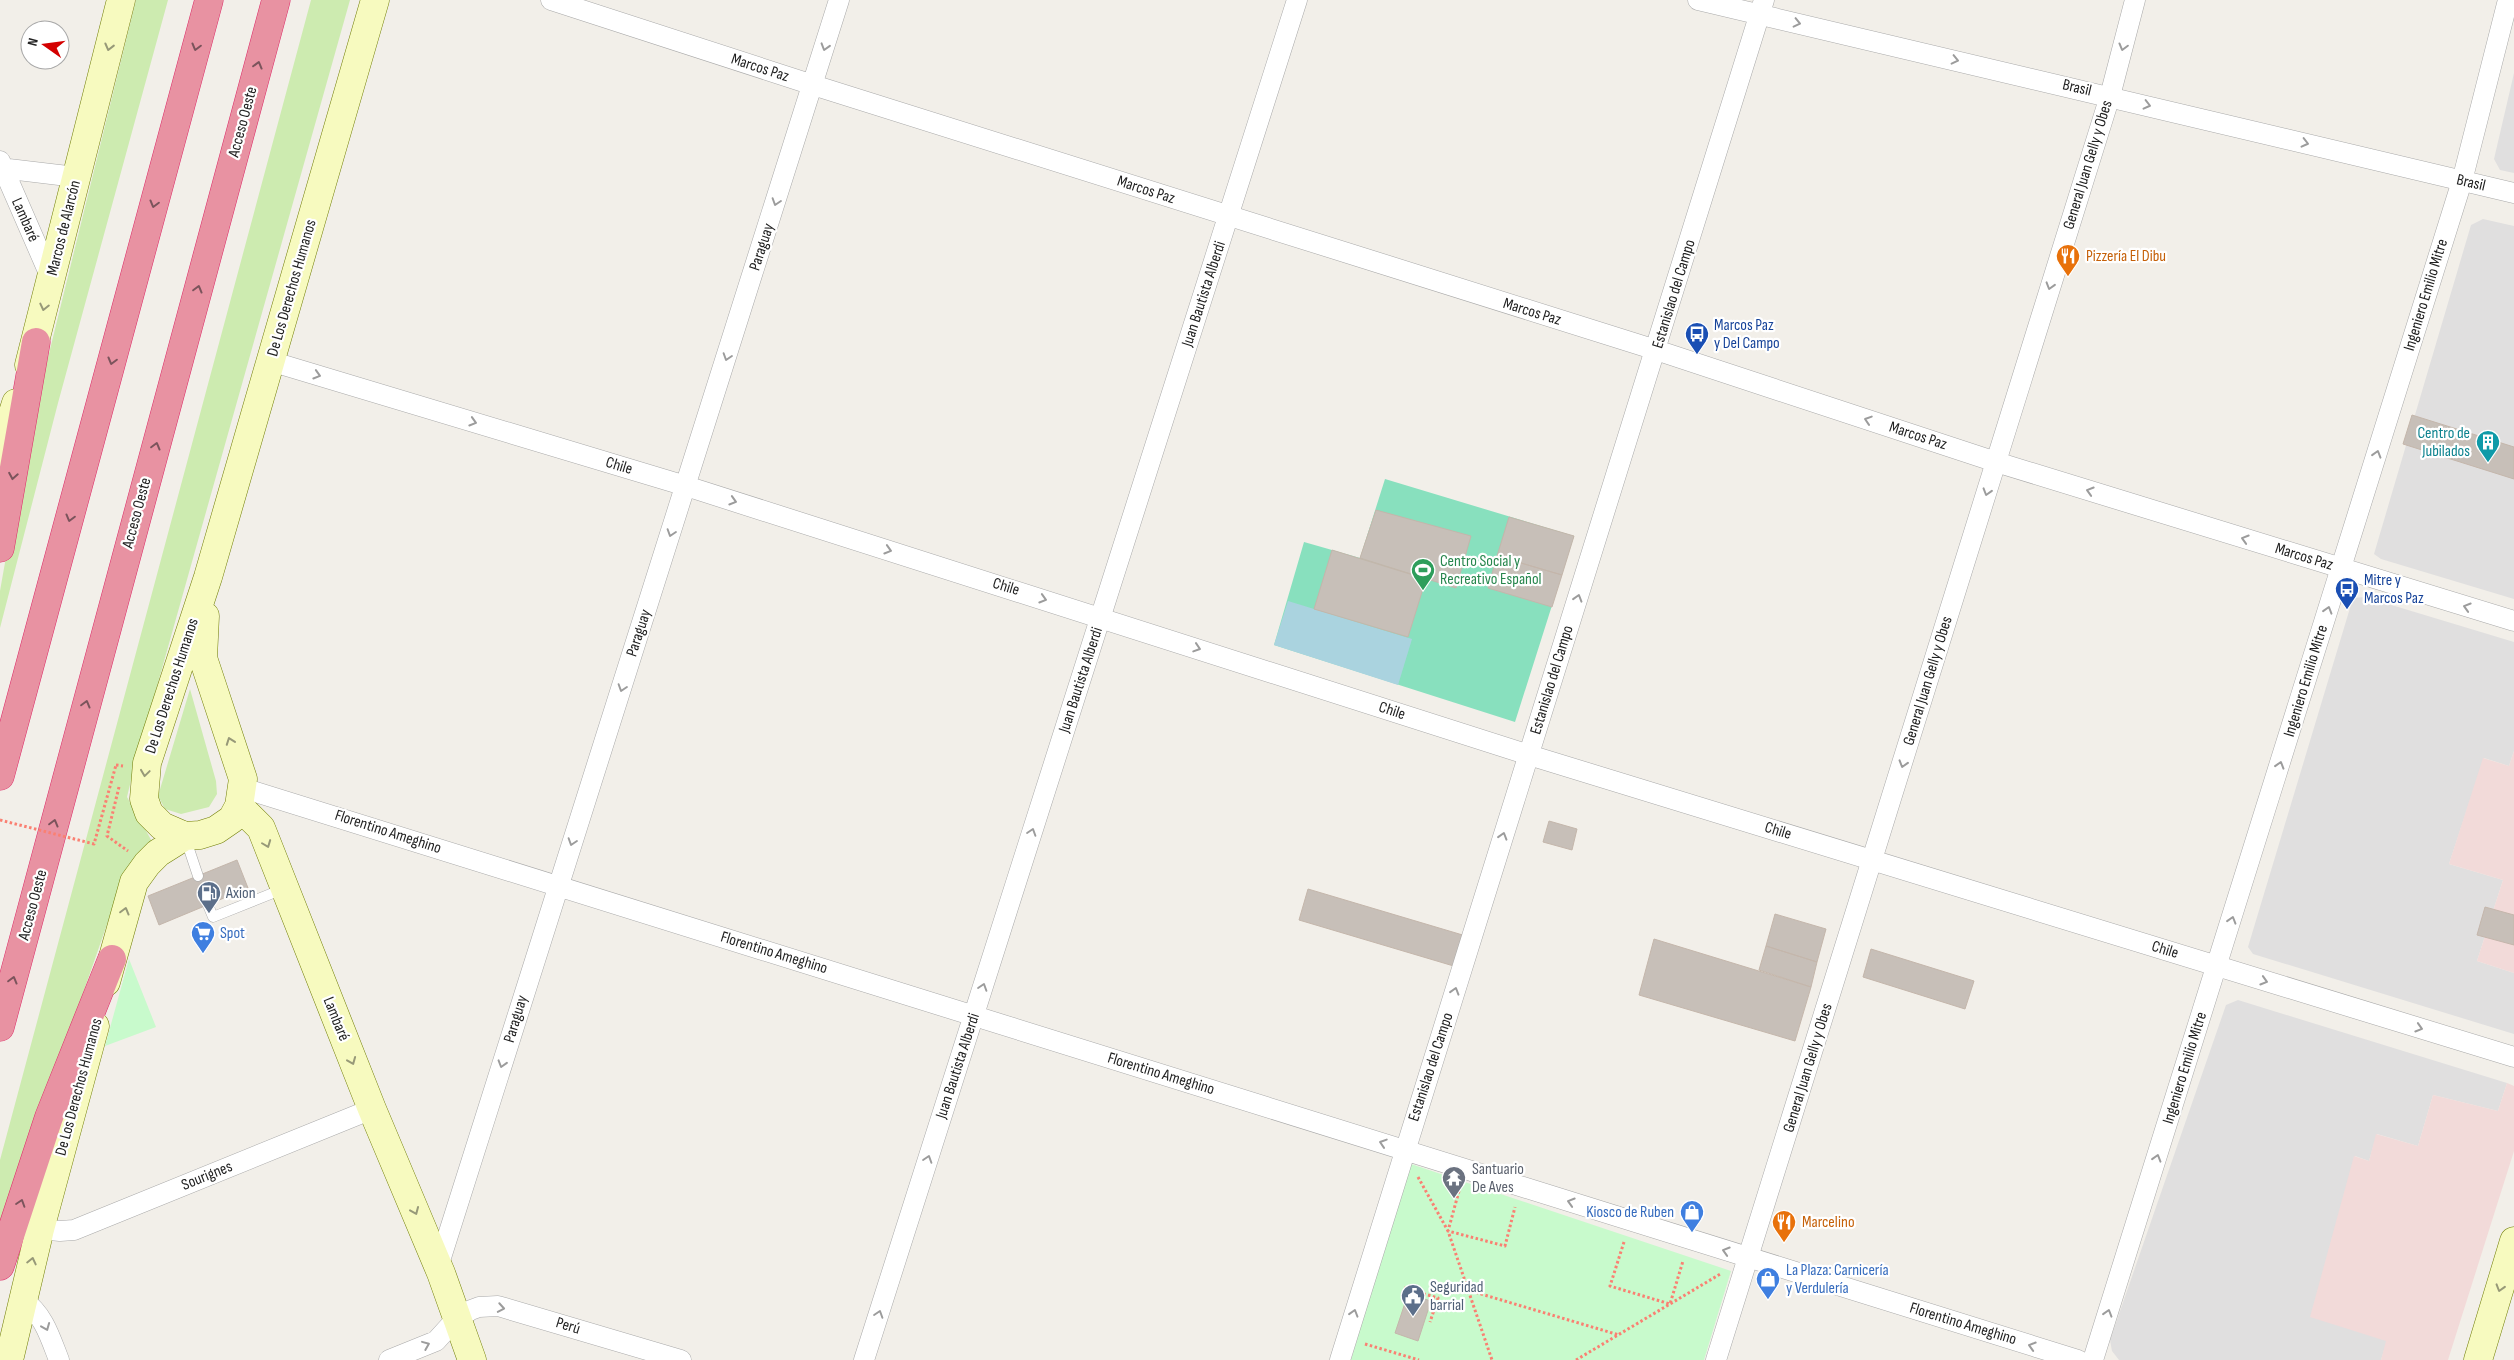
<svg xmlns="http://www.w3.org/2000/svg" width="2514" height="1360" font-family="'Sofia Sans Condensed',sans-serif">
	<rect width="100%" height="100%" fill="#f2efe9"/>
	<path fill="#e0dfdf" d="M 2514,73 L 2514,173 L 2500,170 L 2494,159 Z
		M 2483,219 L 2514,226 L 2514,599 L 2381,559 L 2374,554 L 2471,225 Z
		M 2365,597 L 2514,642 L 2514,751 L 2509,766 L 2484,758 L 2449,864 L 2503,880 L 2477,961 L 2514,973 L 2514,1034 L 2253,954 L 2248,947 L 2353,598 Z
		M 2238,1000 L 2507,1083 L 2498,1111 L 2433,1095 L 2418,1146 L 2377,1134 L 2369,1161 L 2355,1156 L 2387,1341 L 2381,1360 L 2119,1360 L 2112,1351 L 2110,1340 L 2226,1005 Z"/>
	<path fill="#f2dad9" d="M 2514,751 L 2514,973 L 2477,961 L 2503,880 L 2449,864 L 2483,758 L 2509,766 Z
		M 2507,1083 L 2514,1086 L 2514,1151 L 2448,1360 L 2381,1360 L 2386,1341 L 2310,1317 L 2354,1156 L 2369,1161 L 2376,1134 L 2418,1146 L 2433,1095 L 2498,1111 Z"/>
	<path fill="#cdebb0" d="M 136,0 L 168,0 L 58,403 L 0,628 L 0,591 L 24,455 Z
		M 311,0 L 350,0 L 134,768 L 127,797 L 154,845 L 121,884 L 0,1232 L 0,1160 Z
		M 190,689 L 216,781 L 217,794 L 209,807 L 181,814 L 165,809 L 158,796 Z"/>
	<path fill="#c8facc" d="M 129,959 L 156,1027 L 105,1046 Z
		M 1408,1163 L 1731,1271 L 1704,1360 L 1351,1360 Z"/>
	<path fill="#88e0be" d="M 1385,479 L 1574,536 L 1515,722 L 1274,645 L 1304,542 L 1360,558 Z"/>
	<path fill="#aad3df" d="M 1288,601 L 1412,639 L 1398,685 L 1274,645 Z"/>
	<path fill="#c7bfb8" stroke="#c4b6ab" d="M 2412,415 L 2514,447 L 2514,479 L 2403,444 Z
		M 1376,510 L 1471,536 L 1456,588 L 1360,558 Z
		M 1509,517 L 1574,536 L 1562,575 L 1497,556 Z
		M 1332,550 L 1426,579 L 1408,637 L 1314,609 Z
		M 1497,556 L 1562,575 L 1552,607 L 1488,588 Z
		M 1549,821 L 1577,829 L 1572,850 L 1543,842 Z
		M 237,860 L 248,888 L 159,925 L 148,896 Z
		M 1308,889 L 1466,936 L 1457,967 L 1299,920 Z
		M 2485,907 L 2514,915 L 2514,945 L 2477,935 Z
		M 1775,914 L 1826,929 L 1817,962 L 1766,946 Z
		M 1654,939 L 1811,987 L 1795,1041 L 1639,995 Z
		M 1766,946 L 1817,962 L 1811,987 L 1759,970 Z
		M 1871,949 L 1974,981 L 1965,1009 L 1863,977 Z
		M 1408,1294 L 1431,1301 L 1418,1341 L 1395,1333 Z"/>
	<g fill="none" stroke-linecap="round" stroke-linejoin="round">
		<g stroke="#a9a9a9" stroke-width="11">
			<path id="lane" d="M 185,837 L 198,876
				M 208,905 L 213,917 L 283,889"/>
		</g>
		<g stroke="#a9a9a9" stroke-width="21">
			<path id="street" d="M 551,0 L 813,85 L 1656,350 L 1996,462 L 2514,621
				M 1698,0 L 2514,193
				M 0,161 L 51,278
				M 0,168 L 76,177
				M 270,361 L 686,486 L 1529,755 L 2514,1057
				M 243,788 L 2078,1360
				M 40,1229 L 60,1231 L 74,1230 L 372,1109
				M 438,1267 L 839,0
				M 23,1300 C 44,1315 50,1337 59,1360
				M 389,1360 L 436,1341 L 456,1319 L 471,1310 L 479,1307 L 498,1306 L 681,1360
				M 864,1360 L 1297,0
				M 1340,1360 L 1764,0
				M 1716,1360 L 2110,96 L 2135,0
				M 2093,1360 L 2462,181 L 2508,0"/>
		</g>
		<g stroke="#707d05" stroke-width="29">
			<path id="secondary" d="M 29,365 L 121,0
				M 0,454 L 16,403
				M 239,806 L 261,828 L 372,1109 L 441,1273 L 472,1360
				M 185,836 L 162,826 L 149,813 L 144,799 L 147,763 L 208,577 L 375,0
				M 106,982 L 134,882 L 147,864 L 158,853 L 185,836 L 200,835 L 216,830 L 232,819 L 239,806 L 243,779 L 203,658 L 205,616
				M 9,1360 L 40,1229 L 95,1026
				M 2478,1360 L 2514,1241"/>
		</g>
		<g stroke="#dc2a67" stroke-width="29">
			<path id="highway" d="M 0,548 L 36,342
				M 0,776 L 209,0
				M 0,1027 L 276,0
				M 0,1266 L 49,1117 L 112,959"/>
		</g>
		<path stroke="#fa8072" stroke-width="3" stroke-dasharray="2.5 2.5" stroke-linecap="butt" d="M 116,765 L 123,766
			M 119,787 L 107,836 L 128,851
			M 1418,1177 L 1448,1231 L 1492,1360
			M 1459,1191 L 1448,1231 L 1505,1246 L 1515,1207
			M 1624,1242 L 1610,1286 L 1670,1304 L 1683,1261
			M 1404,1288 L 1438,1298 L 1430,1322
			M 1471,1291 L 1619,1335
			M 1365,1344 L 1419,1360
			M 1576,1360 L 1722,1273"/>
		<use href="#lane" stroke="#fff" stroke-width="10"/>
		<use href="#street" stroke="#fff" stroke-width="20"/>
		<use href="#secondary" stroke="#f7fabf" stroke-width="28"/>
		<use href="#highway" stroke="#e892a2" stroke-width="28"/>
		<path stroke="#fa8072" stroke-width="3" stroke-dasharray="2.5 2.5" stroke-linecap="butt" d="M 0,820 L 94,844 L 116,765"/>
	</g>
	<defs><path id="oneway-chevron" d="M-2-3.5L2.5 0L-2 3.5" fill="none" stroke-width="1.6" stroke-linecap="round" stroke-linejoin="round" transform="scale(1.25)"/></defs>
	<g stroke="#9c9c9c">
		<use href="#oneway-chevron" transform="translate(1797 23) rotate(13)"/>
		<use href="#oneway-chevron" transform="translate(825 47) rotate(107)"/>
		<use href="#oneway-chevron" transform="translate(2123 47) rotate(105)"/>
		<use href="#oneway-chevron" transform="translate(1955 60) rotate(13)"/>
		<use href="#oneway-chevron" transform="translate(2147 105) rotate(14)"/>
		<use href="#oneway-chevron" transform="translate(2305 143) rotate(14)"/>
		<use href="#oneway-chevron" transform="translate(776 202) rotate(108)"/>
		<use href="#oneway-chevron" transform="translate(2050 286) rotate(107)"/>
		<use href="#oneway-chevron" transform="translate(727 357) rotate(108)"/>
		<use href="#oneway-chevron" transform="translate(317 375) rotate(17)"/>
		<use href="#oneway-chevron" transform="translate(1868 420) rotate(-162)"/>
		<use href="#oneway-chevron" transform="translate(473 422) rotate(17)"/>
		<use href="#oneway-chevron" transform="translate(2377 454) rotate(-73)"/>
		<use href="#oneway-chevron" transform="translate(2090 491) rotate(-163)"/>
		<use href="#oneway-chevron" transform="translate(1987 492) rotate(107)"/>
		<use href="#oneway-chevron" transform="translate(733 501) rotate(17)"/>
		<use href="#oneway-chevron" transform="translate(671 533) rotate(108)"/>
		<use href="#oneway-chevron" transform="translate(2245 539) rotate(-163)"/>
		<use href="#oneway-chevron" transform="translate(888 550) rotate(17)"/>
		<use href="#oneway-chevron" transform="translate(1578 598) rotate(-73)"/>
		<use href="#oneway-chevron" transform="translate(1043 599) rotate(17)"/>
		<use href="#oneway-chevron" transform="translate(2467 607) rotate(-163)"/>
		<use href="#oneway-chevron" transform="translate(2328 610) rotate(-73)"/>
		<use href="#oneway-chevron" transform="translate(1197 648) rotate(18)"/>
		<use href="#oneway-chevron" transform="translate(622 688) rotate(108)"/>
		<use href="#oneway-chevron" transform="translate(1903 764) rotate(107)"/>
		<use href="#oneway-chevron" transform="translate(2280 765) rotate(-73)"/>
		<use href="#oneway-chevron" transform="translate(1032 832) rotate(-72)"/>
		<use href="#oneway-chevron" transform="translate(1503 836) rotate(-73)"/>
		<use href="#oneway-chevron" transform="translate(572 842) rotate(108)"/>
		<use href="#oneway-chevron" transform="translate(2232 920) rotate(-73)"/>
		<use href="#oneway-chevron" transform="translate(2264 981) rotate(17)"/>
		<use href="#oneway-chevron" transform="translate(983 987) rotate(-72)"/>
		<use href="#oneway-chevron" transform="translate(1455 991) rotate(-73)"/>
		<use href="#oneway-chevron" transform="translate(2419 1028) rotate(17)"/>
		<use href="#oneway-chevron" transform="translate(502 1064) rotate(107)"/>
		<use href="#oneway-chevron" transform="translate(1383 1143) rotate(-162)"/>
		<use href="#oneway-chevron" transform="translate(2157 1158) rotate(-73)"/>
		<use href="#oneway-chevron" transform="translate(928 1159) rotate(-72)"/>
		<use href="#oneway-chevron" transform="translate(1571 1202) rotate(-163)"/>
		<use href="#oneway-chevron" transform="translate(1726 1251) rotate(-163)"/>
		<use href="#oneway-chevron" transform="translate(501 1308) rotate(10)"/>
		<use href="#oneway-chevron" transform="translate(1354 1313) rotate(-73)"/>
		<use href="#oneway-chevron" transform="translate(2108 1313) rotate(-73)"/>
		<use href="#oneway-chevron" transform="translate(879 1314) rotate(-72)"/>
		<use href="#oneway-chevron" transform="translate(46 1327) rotate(68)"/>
		<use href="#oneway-chevron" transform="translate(426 1345) rotate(-22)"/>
		<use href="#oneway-chevron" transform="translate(2032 1346) rotate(-163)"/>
	</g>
	<g stroke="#979978">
		<use href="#oneway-chevron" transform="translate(109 47) rotate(104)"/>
		<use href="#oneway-chevron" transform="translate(44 307) rotate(103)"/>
		<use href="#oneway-chevron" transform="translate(230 741) rotate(-110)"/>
		<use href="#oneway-chevron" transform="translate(145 773) rotate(98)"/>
		<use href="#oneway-chevron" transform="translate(267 844) rotate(69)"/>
		<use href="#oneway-chevron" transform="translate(125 911) rotate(-75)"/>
		<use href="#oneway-chevron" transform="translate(352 1061) rotate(68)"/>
		<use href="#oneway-chevron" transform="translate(415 1211) rotate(67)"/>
		<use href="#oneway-chevron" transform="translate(32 1261) rotate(-77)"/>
		<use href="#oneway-chevron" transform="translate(2500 1288) rotate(107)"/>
	</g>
	<g stroke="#7b545c">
		<use href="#oneway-chevron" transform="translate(196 47) rotate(105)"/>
		<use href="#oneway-chevron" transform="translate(258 65) rotate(-75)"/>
		<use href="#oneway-chevron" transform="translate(154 204) rotate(105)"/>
		<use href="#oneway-chevron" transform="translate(198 289) rotate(-75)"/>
		<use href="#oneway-chevron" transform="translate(112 361) rotate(105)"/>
		<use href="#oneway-chevron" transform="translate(156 446) rotate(-75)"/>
		<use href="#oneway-chevron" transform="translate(13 476) rotate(100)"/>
		<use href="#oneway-chevron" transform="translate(70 518) rotate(105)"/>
		<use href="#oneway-chevron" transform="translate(86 704) rotate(-75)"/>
		<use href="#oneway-chevron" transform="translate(54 823) rotate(-75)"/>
		<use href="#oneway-chevron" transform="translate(13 980) rotate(-75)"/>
		<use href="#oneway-chevron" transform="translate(21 1203) rotate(-72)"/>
	</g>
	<defs>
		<g id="restaurant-pin" transform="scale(1.25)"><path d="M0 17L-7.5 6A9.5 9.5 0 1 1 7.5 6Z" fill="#e8710a" stroke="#fff"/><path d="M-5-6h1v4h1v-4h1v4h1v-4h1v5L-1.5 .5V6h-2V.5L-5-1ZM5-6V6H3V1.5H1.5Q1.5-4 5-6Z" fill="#fff"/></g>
		<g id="bus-pin" transform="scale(1.25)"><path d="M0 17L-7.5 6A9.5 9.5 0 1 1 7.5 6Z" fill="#1a4fb4" stroke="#fff"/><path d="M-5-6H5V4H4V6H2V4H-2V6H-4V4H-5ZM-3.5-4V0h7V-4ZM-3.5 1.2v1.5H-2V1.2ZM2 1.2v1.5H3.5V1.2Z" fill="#fff"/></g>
		<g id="building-pin" transform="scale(1.25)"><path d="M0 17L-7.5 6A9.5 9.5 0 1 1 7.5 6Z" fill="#0f9aa8" stroke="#fff"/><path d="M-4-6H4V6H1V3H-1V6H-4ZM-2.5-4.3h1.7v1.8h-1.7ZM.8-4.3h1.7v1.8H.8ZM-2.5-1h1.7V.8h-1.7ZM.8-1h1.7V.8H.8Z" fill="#fff"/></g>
		<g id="stadium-pin" transform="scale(1.25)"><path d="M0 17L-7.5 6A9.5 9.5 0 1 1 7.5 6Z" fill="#2e9e5b" stroke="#fff"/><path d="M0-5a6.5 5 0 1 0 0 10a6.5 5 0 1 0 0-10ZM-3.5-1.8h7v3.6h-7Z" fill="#fff"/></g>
		<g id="fuel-pin" transform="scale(1.25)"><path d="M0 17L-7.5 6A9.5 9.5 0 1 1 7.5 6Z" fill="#5c6f8a" stroke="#fff"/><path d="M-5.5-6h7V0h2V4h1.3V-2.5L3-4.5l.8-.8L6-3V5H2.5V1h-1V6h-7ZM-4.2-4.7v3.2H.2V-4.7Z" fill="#fff"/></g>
		<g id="supermarket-pin" transform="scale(1.25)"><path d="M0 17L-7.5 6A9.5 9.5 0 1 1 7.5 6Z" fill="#3f7fe0" stroke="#fff"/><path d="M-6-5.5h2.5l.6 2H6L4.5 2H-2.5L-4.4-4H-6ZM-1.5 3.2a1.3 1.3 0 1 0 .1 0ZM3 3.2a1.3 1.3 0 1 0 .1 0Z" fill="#fff"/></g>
		<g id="temple-pin" transform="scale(1.25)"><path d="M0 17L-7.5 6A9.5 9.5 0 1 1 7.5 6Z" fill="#6b7280" stroke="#fff"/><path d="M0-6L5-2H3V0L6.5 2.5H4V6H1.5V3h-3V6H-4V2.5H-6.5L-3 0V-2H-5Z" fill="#fff"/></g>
		<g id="shop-pin" transform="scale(1.25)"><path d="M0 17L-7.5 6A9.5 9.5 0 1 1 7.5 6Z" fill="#3f7fe0" stroke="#fff"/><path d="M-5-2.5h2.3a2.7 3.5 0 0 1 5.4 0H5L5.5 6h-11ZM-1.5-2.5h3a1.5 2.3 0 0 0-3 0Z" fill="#fff"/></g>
		<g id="civic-pin" transform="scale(1.25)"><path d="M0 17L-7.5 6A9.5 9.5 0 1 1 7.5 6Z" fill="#5c6f8a" stroke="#fff"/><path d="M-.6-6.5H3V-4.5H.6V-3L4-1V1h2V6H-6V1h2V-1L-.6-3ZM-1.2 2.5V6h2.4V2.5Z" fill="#fff"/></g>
	</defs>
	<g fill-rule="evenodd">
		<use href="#restaurant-pin" x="2068" y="256"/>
		<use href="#bus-pin" x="1697" y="334"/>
		<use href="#building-pin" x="2488" y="442"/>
		<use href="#stadium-pin" x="1423" y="570"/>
		<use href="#bus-pin" x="2347" y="589"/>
		<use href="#fuel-pin" x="209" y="893"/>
		<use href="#supermarket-pin" x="203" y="933"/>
		<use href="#temple-pin" x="1454" y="1178"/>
		<use href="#shop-pin" x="1692" y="1212"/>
		<use href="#restaurant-pin" x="1784" y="1222"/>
		<use href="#shop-pin" x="1768" y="1279"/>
		<use href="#civic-pin" x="1413" y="1296"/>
	</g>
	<g text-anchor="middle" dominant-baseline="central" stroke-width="4.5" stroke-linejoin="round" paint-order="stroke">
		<g font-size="16" fill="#222" stroke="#fff">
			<text transform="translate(760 68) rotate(18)">Marcos Paz</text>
			<text transform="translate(2077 88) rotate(13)">Brasil</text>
			<text transform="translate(243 122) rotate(-75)">Acceso Oeste</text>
			<text transform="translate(2088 165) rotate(-73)">General Juan Gelly y Obes</text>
			<text transform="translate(2471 183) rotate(13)">Brasil</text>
			<text transform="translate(1146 190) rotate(18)">Marcos Paz</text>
			<text transform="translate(25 220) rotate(66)">Lambaré</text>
			<text transform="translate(64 228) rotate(-76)">Marcos de Alarcón</text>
			<text transform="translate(762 247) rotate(-72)">Paraguay</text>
			<text transform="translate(292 288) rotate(-74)">De Los Derechos Humanos</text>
			<text transform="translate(1204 294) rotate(-72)">Juan Bautista Alberdi</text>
			<text transform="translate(1674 294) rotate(-73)">Estanislao del Campo</text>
			<text transform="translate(2426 295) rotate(-73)">Ingeniero Emilio Mitre</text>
			<text transform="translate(1532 312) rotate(17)">Marcos Paz</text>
			<text transform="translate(1918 436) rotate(18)">Marcos Paz</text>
			<text transform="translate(619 466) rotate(17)">Chile</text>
			<text transform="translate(137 513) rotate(-75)">Acceso Oeste</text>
			<text transform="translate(2304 557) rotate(17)">Marcos Paz</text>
			<text transform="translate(1006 587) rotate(17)">Chile</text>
			<text transform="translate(639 633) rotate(-72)">Paraguay</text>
			<text transform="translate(1081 680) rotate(-72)">Juan Bautista Alberdi</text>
			<text transform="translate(1552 680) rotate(-73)">Estanislao del Campo</text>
			<text transform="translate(1928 681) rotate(-73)">General Juan Gelly y Obes</text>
			<text transform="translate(2306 681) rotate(-73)">Ingeniero Emilio Mitre</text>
			<text transform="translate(172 686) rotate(-72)">De Los Derechos Humanos</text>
			<text transform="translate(1392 711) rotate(18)">Chile</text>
			<text transform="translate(1778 831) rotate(17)">Chile</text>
			<text transform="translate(388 832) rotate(18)">Florentino Ameghino</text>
			<text transform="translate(33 905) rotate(-75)">Acceso Oeste</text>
			<text transform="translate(2165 950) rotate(17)">Chile</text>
			<text transform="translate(774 953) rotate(17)">Florentino Ameghino</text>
			<text transform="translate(336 1019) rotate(68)">Lambaré</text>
			<text transform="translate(516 1019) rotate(-73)">Paraguay</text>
			<text transform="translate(958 1066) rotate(-72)">Juan Bautista Alberdi</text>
			<text transform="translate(1431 1067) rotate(-72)">Estanislao del Campo</text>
			<text transform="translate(1808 1068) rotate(-73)">General Juan Gelly y Obes</text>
			<text transform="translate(2185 1068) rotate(-73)">Ingeniero Emilio Mitre</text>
			<text transform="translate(1161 1074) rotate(17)">Florentino Ameghino</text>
			<text transform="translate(79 1087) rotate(-75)">De Los Derechos Humanos</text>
			<text transform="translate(207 1176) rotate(-22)">Sourignes</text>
			<text transform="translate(1963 1324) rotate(17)">Florentino Ameghino</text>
			<text transform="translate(568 1326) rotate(17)">Perú</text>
		</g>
		<g font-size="16" fill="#c56008" stroke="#fff" text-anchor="start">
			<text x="2086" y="256">Pizzería El Dibu</text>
			<text x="1802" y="1222">Marcelino</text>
		</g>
		<g font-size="16" fill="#164399" stroke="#fff" text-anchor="start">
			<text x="1714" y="325">Marcos Paz<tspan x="1714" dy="18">y Del Campo</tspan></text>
			<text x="2364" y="580">Mitre y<tspan x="2364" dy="18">Marcos Paz</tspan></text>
		</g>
		<g font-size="16" fill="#0d838f" stroke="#fff" text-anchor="end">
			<text x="2470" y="433">Centro de<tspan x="2470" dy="18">Jubilados</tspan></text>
		</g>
		<g font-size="16" fill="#27864d" stroke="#fff" text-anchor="start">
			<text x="1440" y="561">Centro Social y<tspan x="1440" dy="18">Recreativo Español</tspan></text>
		</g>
		<g font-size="16" fill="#4e5e75" stroke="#fff" text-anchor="start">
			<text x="226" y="893">Axion</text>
			<text x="1430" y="1287">Seguridad<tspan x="1430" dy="18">barrial</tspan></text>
		</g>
		<g font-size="16" fill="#366cbe" stroke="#fff" text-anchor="start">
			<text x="220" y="933">Spot</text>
			<text x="1674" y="1212" text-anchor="end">Kiosco de Ruben</text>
			<text x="1786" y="1270">La Plaza: Carnicería<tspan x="1786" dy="18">y Verdulería</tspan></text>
		</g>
		<g font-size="16" fill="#5b616d" stroke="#fff" text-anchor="start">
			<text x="1472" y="1169">Santuario<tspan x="1472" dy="18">De Aves</tspan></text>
		</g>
	</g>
	<g transform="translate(45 45) rotate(284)"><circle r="24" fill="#ffffff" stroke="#a7a7a7"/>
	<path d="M0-4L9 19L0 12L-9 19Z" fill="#d40000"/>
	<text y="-8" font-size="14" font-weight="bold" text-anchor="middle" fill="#222222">N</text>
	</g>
</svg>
